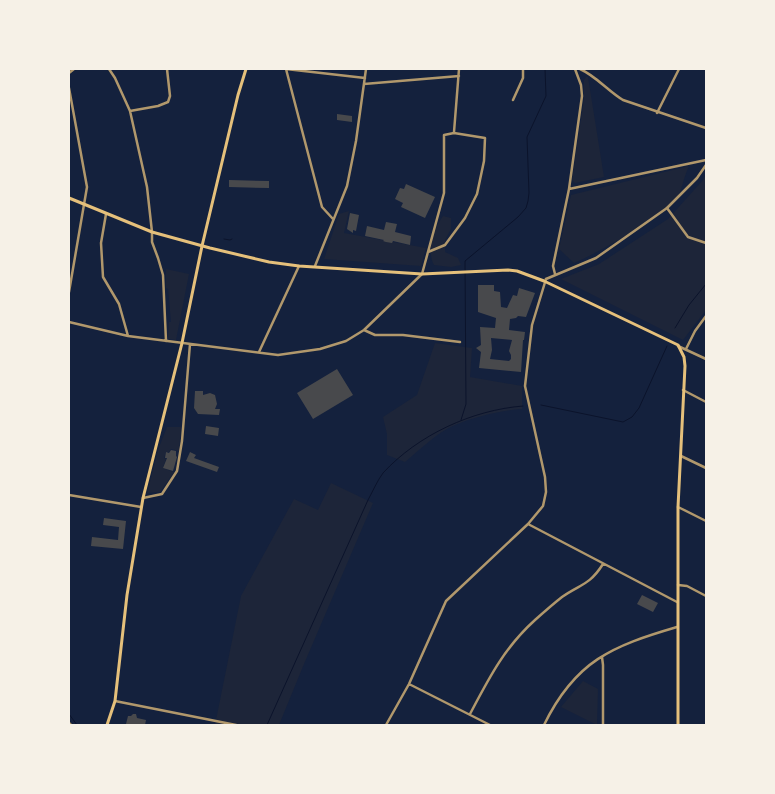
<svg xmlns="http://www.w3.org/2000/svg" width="775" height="794" font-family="Manrope,sans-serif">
	<rect width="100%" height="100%" fill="#14213d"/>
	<path fill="#1d2539" d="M 586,77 L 588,77 L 604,177 L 575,183 L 572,180 L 584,99 L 584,80 Z
		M 689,166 C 685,174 683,184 680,192 C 669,214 598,253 574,263 L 559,249 L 571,195 Z
		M 706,174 L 706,310 L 683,340 L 561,279 L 599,264 L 668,219 L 703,180 Z
		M 349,211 L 344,233 L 426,248 L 421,266 L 324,259 L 339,214 Z
		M 443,216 L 451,218 L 451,229 L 445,240 L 445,252 L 458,258 L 461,265 L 451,267 L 434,265 C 426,251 434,228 443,216 Z
		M 166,269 L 189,274 L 176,340 L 168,339 L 169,322 L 171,322 L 168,289 L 166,288 Z
		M 435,343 L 472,348 L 470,377 L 522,386 L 522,409 C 503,410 473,417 455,425 C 436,433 421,449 405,462 L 387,455 L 387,434 L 383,417 L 417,395 Z
		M 167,427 L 181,427 L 179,451 L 171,449 L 169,452 L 166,452 L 164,458 L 166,459 L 163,468 L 174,472 L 160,492 L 147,493 L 158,450 Z
		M 331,483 L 373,503 L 304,664 L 279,725 L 215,725 L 241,596 L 294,499 L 318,510 Z
		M 583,681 L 598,689 L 597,725 L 561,707 Z"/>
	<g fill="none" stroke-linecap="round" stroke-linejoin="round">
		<path stroke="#0b132b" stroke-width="1" d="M 224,239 L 230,240 L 232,239
			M 675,328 L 689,305 L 706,284
			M 541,405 L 623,422 L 632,417 L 639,408 L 667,346
			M 461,420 L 466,404 L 465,261 L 518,217 L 526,208 L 528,201 L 529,193 L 527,137 L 546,96 L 545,69
			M 69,714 L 77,725
			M 267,725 L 368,500 C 373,491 377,481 383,473 C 418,435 472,410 523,406"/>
	</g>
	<path fill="#48494c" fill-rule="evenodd" d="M 337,114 L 352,116 L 352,122 L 337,120 Z
		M 229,180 L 269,181 L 269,188 L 229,187 Z
		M 406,184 L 435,197 L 425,218 L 401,207 L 403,203 L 395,199 L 400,188 L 404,189 Z
		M 350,213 L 359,215 L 356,231 L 353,230 L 353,233 L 347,229 Z
		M 386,222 L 397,224 L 395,232 L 411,236 L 410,245 L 393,241 L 392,243 L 386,242 L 383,241 L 384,240 L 365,236 L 367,226 L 384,230 Z
		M 478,285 L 494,285 L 494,291 L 500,292 L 501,307 L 507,308 L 513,295 L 517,296 L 519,288 L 535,293 L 526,317 L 518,316 L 516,318 L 510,319 L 509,330 L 525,332 L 524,340 L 523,340 L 521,372 L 479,368 L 481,352 L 476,348 L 481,345 L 480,327 L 495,328 L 496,318 L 478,312 ZM 491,338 L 512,340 L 509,351 L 511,355 L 511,359 L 509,361 L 490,359 L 492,350 Z
		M 337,369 L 353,395 L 313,419 L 297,393 Z
		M 195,391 L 203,391 L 203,395 L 210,393 L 215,395 L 217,404 L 215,409 L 220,409 L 219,415 L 198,414 L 194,408 Z
		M 206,426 L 219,428 L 218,436 L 205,434 Z
		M 171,450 L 176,451 L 176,456 L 177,457 L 173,471 L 163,468 L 167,458 L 165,458 L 166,452 L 169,453 Z
		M 190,452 L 196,455 L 194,458 L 219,467 L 217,472 L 186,461 Z
		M 104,518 L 126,521 L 123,549 L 91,546 L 92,537 L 118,540 L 119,527 L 103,525 Z
		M 642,595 L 658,603 L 653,612 L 637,604 Z
		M 133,714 L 136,714 L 137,718 L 146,720 L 145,725 L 126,724 L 128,716 L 131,716 Z"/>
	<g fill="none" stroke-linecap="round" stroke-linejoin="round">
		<path stroke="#b1986c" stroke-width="2.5" d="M 109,69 L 115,78 L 130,111 L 147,187 L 152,232 L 152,242 L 158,258 L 163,275 L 166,341
			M 286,69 L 322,207 L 333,219
			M 286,69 L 365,78
			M 580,69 C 596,76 608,91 623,100 L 706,128
			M 69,73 L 74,69
			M 364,84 L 459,76
			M 69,88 L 87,187 L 69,292
			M 513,100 L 523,78 L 523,69
			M 130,111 L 158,106 L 168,102 L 170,96 L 167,69
			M 657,113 L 679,69
			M 454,132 L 459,69
			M 569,189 L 706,160
			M 667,208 L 697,178 L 706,165
			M 106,214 L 101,243 L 103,277 L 119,304 L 128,336
			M 315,266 L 347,186 L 356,141 L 366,69
			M 555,274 L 553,266 L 569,189 L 582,96 L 581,85 L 575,69
			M 69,322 L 128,336 L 278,355 L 320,349 L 346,341 L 364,330 L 422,274 L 444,193 L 444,135 L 454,133 L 485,138 L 484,161 L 477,194 L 465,218 L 445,245 L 428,252
			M 364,330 L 375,335 L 403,335 L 460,342
			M 678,346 L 706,359
			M 259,352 L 299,266
			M 683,390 L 706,402
			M 681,456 L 706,468
			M 143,498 L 162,494 L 177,471 L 182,441 L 190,344
			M 678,507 L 706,521
			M 528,524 L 677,602
			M 678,585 L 687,586 L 706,596
			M 602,657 L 603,665 L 603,725
			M 409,684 L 490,725
			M 470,714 C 489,678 504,648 535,620 C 544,612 553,604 562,597 C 580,584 589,586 603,564
			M 69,723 L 71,725
			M 386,725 L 409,684 L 446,601 L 528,524 L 543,506 L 546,492 L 545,477 L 525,386 L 532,325 L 546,279
			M 544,725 C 575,661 612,646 677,627"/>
		<path stroke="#b1986c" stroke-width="2.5" d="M 546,279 L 596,258 L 667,208 L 688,237 L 706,243
			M 686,349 L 695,331 L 706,316
			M 69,495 L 141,507
			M 115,701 L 236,725"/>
		<path stroke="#e5c07b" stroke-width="3" d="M 69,198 L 152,232 L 210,248 L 269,262 L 299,266 L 422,274 L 508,270 L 517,271 L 544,281 L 678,345 L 684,357 L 685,366 L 678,507 L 678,725
			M 107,725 L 115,701 L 127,595 L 143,498 L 182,343 L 202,246 L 238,95 L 246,69"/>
	</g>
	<rect width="775" height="794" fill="none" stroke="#f6f1e7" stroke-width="140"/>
</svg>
